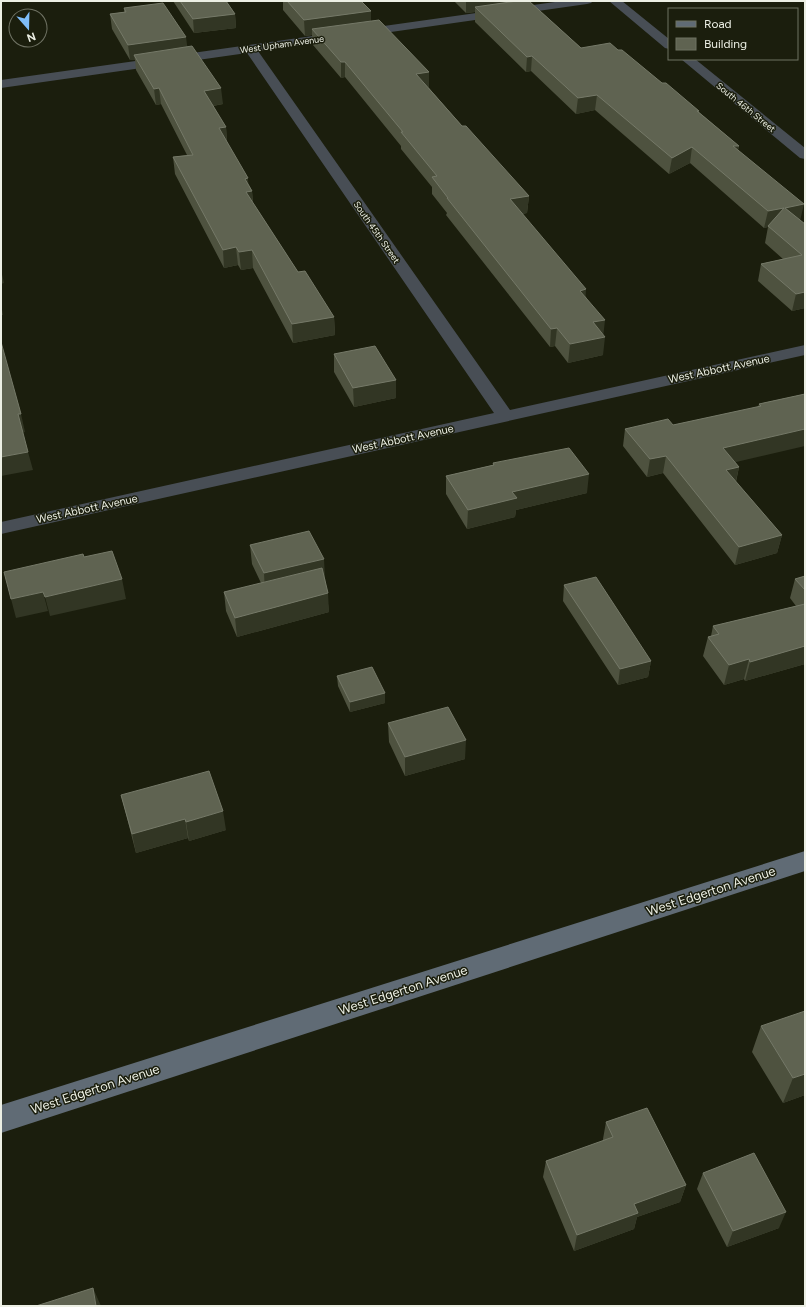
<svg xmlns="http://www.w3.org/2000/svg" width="806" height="1307" font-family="Figtree,sans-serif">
	<rect width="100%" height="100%" fill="#1b1e0d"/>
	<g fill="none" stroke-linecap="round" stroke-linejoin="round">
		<path fill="#484e55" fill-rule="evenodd" d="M 562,1 L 593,1 L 591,3 L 587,4 L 258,51 L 510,410 L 805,345 L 805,355 L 1,534 L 1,522 L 494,413 L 247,53 L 1,88 L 1,80 Z
			M 609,1 L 622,1 L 669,39 L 669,49 L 665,48 Z
			M 681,59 L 695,59 L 805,148 L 805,159 L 800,158 Z"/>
		<path fill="#606b75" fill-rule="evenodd" d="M 805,851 L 805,871 L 1,1133 L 1,1105 Z"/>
	</g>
	<path fill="#4e523f" d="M 173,1 L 226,1 L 235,14 L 236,28 L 194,33 Z
		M 283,1 L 361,1 L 371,11 L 371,21 L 429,72 L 429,88 L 462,126 L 529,196 L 527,213 L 522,214 L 586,297 L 603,335 L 603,355 L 568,363 L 555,346 L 550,347 L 446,215 L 447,213 L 432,194 L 432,187 L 401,149 L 401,146 L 345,77 L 341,78 L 313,45 L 312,35 L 305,36 L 283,10 Z
		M 454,1 L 529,1 L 581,48 L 618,50 L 699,111 L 699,112 L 739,146 L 738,150 L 800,220 L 805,224 L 805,308 L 792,311 L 758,281 L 761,264 L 783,259 L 765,243 L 768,227 L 764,228 L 690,163 L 669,174 L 595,110 L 576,114 L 531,71 L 526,72 L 475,22 L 475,12 L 466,13 Z
		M 124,8 L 187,47 L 223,104 L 213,106 L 226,127 L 227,142 L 252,191 L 253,203 L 298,272 L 334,317 L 335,335 L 293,343 L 253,268 L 241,270 L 238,265 L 224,268 L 175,174 L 173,157 L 187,155 L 161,104 L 156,105 L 136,70 L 135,60 L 130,60 L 112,29 L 110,14 L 124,12 Z
		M 334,354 L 396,380 L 396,398 L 354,407 L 334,372 Z
		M 805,394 L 735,462 L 739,467 L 736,482 L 782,535 L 777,553 L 735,565 L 663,473 L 647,477 L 623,446 L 625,429 L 673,425 L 758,407 L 759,404 Z
		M 493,463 L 587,493 L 516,510 L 515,517 L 467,529 L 446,494 L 446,476 L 493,465 Z
		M 250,545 L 325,578 L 329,612 L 237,637 L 226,611 L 224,592 L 261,583 L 252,564 Z
		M 805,576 L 805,664 L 745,681 L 744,679 L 724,685 L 703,656 L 708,637 L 711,636 L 713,626 L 796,606 L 790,598 L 795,579 Z
		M 564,585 L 651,661 L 648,677 L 618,685 L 563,601 Z
		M 337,676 L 385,693 L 385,703 L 350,712 L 338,686 Z
		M 388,723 L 465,759 L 405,776 L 389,742 Z
		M 121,795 L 226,830 L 189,841 L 188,838 L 136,853 L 126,814 Z
		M 761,1026 L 805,1095 L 783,1103 L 752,1052 Z
		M 606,1122 L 686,1185 L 680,1202 L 637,1217 L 634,1229 L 574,1251 L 543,1177 L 546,1161 L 603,1141 L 603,1139 Z
		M 703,1173 L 779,1228 L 727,1247 L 697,1189 Z"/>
	<path fill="#323624" d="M 466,1 L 518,1 L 475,7 L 475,12 L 466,13 Z
		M 371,11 L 371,26 L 312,29 L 312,35 L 305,36 L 304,20 Z
		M 235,14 L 236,28 L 194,33 L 193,19 Z
		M 186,37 L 188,52 L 134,55 L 135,60 L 130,60 L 128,45 Z
		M 532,56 L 531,71 L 526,72 L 527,57 Z
		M 341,62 L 345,62 L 345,77 L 341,78 Z
		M 429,72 L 429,88 L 416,90 L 416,74 Z
		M 159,88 L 161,104 L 156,105 L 154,89 Z
		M 221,88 L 223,104 L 206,107 L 204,91 Z
		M 597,95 L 595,110 L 576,114 L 578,98 Z
		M 226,127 L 227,144 L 219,128 Z
		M 733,146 L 739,146 L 736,162 Z
		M 692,147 L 690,163 L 669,174 L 672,158 Z
		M 248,178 L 249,192 L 252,191 L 253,208 L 247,209 L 245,179 Z
		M 529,196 L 527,213 L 509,216 L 510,199 Z
		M 804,204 L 800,221 L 785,208 Z
		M 784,208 L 768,227 L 764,228 L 768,211 Z
		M 236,247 L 238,265 L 224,268 L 223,250 Z
		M 252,250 L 253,268 L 241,270 L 239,252 Z
		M 1,270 L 4,283 L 1,284 Z
		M 586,289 L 585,307 L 580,291 Z
		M 805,292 L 805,308 L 792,311 L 796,294 Z
		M 1,304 L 3,315 L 1,315 Z
		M 334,317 L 335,335 L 293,343 L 292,324 Z
		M 605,320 L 603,338 L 605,337 L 603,355 L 568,363 L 570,344 L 593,322 Z
		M 557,328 L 555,346 L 550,347 L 551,329 Z
		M 396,380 L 396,398 L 354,407 L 353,388 Z
		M 18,414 L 21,414 L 25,432 L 22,433 Z
		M 805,429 L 805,446 L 719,466 L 723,448 Z
		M 28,452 L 33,470 L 1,476 L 1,457 Z
		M 666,456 L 663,473 L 647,477 L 650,459 Z
		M 739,467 L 735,485 L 726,470 Z
		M 589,474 L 587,493 L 516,510 L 515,517 L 467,529 L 468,510 L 512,492 Z
		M 782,535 L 777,553 L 735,565 L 739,547 Z
		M 324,559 L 325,578 L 265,593 L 264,573 Z
		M 122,579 L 126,599 L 50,616 L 45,597 Z
		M 43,592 L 48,611 L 16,618 L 11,599 Z
		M 328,593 L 329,612 L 237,637 L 235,618 Z
		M 805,646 L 805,664 L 745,681 L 750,662 Z
		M 749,659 L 744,679 L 724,685 L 729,665 Z
		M 651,661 L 648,677 L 618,685 L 620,669 Z
		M 385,693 L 385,703 L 350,712 L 350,702 Z
		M 466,740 L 465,759 L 405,776 L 405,757 Z
		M 223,811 L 226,830 L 189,841 L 186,822 Z
		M 185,819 L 188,838 L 136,853 L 132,834 Z
		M 805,1074 L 805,1095 L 783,1103 L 793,1078 Z
		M 686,1185 L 680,1202 L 637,1217 L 634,1229 L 574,1251 L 577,1235 L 634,1204 Z
		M 786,1212 L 779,1228 L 727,1247 L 733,1231 Z
		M 93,1288 L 101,1306 L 96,1306 Z"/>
	<path fill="#5f6351" stroke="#757968" d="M 180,1 L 226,1 L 235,14 L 193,19 Z
		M 287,1 L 361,1 L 371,11 L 304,20 Z
		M 517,1 L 529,1 L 581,48 L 610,43 L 618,50 L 622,50 L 662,83 L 666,83 L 699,111 L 697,111 L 739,146 L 733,146 L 804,204 L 785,208 L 805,224 L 805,292 L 796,294 L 761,264 L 802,255 L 768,226 L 784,208 L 768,211 L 692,147 L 672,158 L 597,95 L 578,98 L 532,56 L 527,57 L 475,7 Z
		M 163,3 L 186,37 L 128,45 L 110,14 L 126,12 L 124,8 Z
		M 379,20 L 429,72 L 416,74 L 462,126 L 466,126 L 529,196 L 510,199 L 586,289 L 580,291 L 605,320 L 593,322 L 605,337 L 570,344 L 557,328 L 551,329 L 447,198 L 448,198 L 432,177 L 437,176 L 401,132 L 403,132 L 345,62 L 341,62 L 312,29 Z
		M 192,46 L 221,88 L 204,91 L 226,127 L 219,128 L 248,178 L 245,179 L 252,191 L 246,192 L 298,272 L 305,271 L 334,317 L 292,324 L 252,250 L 239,252 L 236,247 L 223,250 L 173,157 L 193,155 L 159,88 L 154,89 L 134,55 Z
		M 1,342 L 21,414 L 18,414 L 28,452 L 1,457 Z
		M 375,346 L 396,380 L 353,388 L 334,354 Z
		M 805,394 L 805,429 L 723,448 L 739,467 L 726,470 L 782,535 L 739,547 L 666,456 L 650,459 L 625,429 L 668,419 L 673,425 L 761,406 L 759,404 Z
		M 569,448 L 589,474 L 512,492 L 517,498 L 468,510 L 446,476 L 494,465 L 493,463 Z
		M 309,531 L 324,559 L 264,573 L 250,545 Z
		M 112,551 L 122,579 L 45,597 L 43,592 L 11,599 L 4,572 L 83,554 L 84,557 Z
		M 322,568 L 328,593 L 235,618 L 224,592 Z
		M 805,576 L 805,590 L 795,579 Z
		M 596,577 L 651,661 L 620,669 L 564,585 Z
		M 805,604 L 805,646 L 750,662 L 749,659 L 729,665 L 708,637 L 719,634 L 713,626 Z
		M 372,667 L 385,693 L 350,702 L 337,676 Z
		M 448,707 L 466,740 L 405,757 L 388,723 Z
		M 209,771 L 223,811 L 186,822 L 185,819 L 132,834 L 121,795 Z
		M 805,1011 L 805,1074 L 793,1078 L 761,1026 Z
		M 647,1108 L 686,1185 L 634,1204 L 638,1213 L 577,1235 L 546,1161 L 613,1137 L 606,1122 Z
		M 754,1153 L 786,1212 L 733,1231 L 703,1173 Z
		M 93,1288 L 96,1306 L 36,1306 Z"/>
	<g text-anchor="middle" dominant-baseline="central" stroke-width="3" stroke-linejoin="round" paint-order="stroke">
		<g font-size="9" fill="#ecefe4" stroke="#1b1e0d">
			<text transform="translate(282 44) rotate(-8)">West Upham Avenue</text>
			<text transform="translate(746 107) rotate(39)">South 46th Street</text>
			<text transform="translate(377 232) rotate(55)">South 45th Street</text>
		</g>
		<g font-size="11" fill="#ecefe4" stroke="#1b1e0d">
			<text transform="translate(719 369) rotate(-12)">West Abbott Avenue</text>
			<text transform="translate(403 439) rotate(-12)">West Abbott Avenue</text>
			<text transform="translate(87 509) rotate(-12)">West Abbott Avenue</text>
		</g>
		<g font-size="13" fill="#ecefe4" stroke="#1b1e0d">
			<text transform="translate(711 891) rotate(-18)">West Edgerton Avenue</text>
			<text transform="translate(403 990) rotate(-18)">West Edgerton Avenue</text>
			<text transform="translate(95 1089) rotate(-18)">West Edgerton Avenue</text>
		</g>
	</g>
	<rect width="806" height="1307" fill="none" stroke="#ecefe4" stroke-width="4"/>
	<rect x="668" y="8" width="130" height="52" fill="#1b1e0d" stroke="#6f7263"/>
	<rect x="676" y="21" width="20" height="6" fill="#606b75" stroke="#6f7263"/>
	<text x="704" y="28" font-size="12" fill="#ecefe4">Road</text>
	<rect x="676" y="38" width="20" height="12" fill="#5f6351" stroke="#6f7263"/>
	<text x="704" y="48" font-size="12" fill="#ecefe4">Building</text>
	<g transform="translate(28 28) rotate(160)"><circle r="19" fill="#1b1e0d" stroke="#6f7263"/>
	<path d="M0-3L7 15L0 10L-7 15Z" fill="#7ebdf9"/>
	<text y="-6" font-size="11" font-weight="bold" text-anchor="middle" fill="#ecefe4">N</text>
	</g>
</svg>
